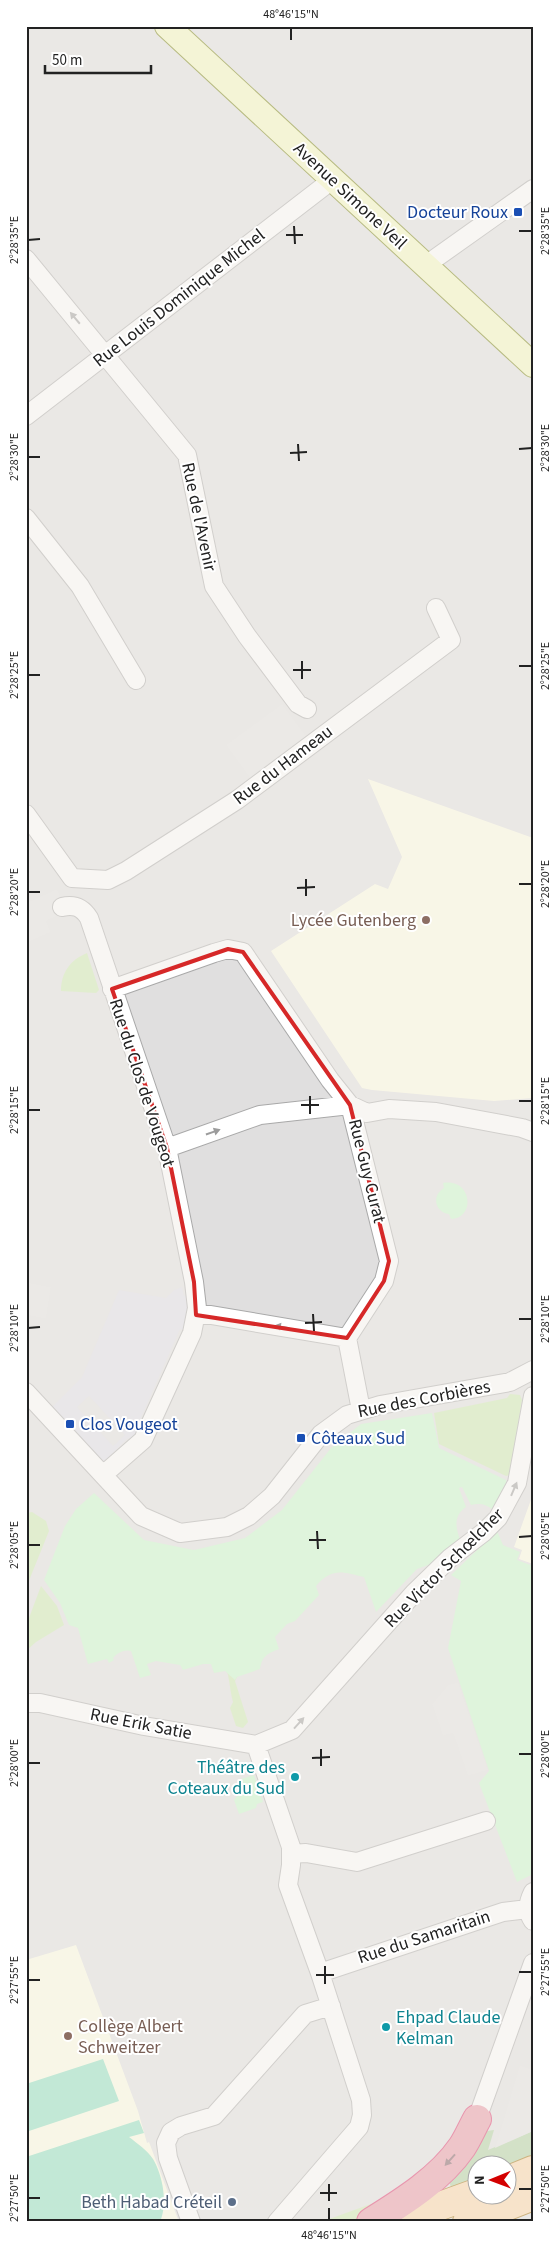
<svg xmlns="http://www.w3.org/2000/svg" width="559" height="2248" font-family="'Source Sans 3',sans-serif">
	<rect width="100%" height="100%" fill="#f2efe9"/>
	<path fill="#e0dfdf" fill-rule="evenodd" d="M 26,26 L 533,26 L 533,2222 L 26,2222 ZM 476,2166 L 506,2166 L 506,2196 L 476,2196 Z"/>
	<path fill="#ffffe5" d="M 368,779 L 533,838 L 533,1098 L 494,1101 L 372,1090 L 362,1088 L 271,951 L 375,884 L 388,889 L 402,857 Z
		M 533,1494 L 533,1564 L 519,1559 L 522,1550 L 514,1547 Z
		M 76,1945 L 138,2111 L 147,2143 L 149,2142 L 179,2222 L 26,2222 L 26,1960 Z"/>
	<path fill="#cdebb0" d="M 87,953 L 99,990 L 96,993 L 61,991 C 61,973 70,960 87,953 Z
		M 510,1394 L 520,1395 L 522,1400 L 510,1475 L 506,1476 L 439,1444 L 434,1413 L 507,1398 Z
		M 32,1512 L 46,1521 L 49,1531 L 26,1588 L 26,1513 Z
		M 41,1586 L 57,1606 L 64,1625 L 36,1642 L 26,1651 L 26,1626 Z
		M 249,1653 L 235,1681 L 248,1722 L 243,1728 L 236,1726 L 230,1708 L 233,1702 C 230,1691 230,1682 227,1671 Z
		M 407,2191 L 376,2212 L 349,2222 L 321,2222 Z"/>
	<path fill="#add19e" d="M 494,2130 L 488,2150 L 533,2131 L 533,2159 L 507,2169 L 506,2166 L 476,2166 L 476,2180 L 452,2189 L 446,2175 L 473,2133 Z"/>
	<path fill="#c8facc" d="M 443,1183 C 472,1178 476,1218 451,1219 L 449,1214 C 435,1212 431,1196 444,1188 Z
		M 432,1413 L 439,1448 L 506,1480 L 507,1484 L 493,1510 C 486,1504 480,1503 471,1505 L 462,1487 L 459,1488 L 466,1507 C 454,1515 455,1527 460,1539 L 431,1564 L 417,1569 L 376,1612 L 364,1577 C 343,1572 332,1567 316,1586 L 319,1595 L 295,1621 L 287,1624 L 275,1637 L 279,1649 C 266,1654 262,1657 260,1669 L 237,1677 L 235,1680 L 225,1671 L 214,1673 L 211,1664 L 203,1664 L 183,1670 L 180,1665 L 156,1661 L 147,1664 L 151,1675 L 140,1678 L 131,1651 C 125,1649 117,1653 113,1658 L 114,1660 L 109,1663 L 107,1659 L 88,1664 L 78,1628 L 69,1625 L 60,1603 L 44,1580 L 65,1526 L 76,1509 L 94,1493 L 144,1540 L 194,1550 L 245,1538 L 282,1510 L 331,1448 L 361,1424 Z
		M 497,1531 L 503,1545 L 520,1552 L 517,1560 L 533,1566 L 533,1874 L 517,1882 L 479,1783 L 489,1771 L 448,1648 L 461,1581 L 451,1575 Z
		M 254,1775 L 263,1802 L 257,1804 L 256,1808 L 239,1814 L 234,1800 L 241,1791 L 238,1780 Z"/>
	<path fill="#88e0be" d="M 103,2059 L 119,2101 L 26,2132 L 26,2084 Z
		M 139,2120 L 144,2133 L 129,2137 C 138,2144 147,2150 153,2159 C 163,2176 168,2204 160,2222 L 26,2222 L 26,2157 Z"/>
	<path fill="#e2e2e2" d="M 282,704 L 306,736 L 250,778 L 226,745 Z
		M 57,889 L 67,911 L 46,921 L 51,932 L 26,943 L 26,903 Z
		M 26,1282 L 51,1287 L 46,1319 L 26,1315 Z
		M 458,1682 L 488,1770 L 468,1776 L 453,1733 L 443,1736 L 432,1704 L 448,1685 Z
		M 490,1903 L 491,1908 L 348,1955 L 347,1951 Z
		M 520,2065 L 533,2070 L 533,2131 L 495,2148 Z"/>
	<path fill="#dddde8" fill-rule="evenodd" d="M 182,1287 L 184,1296 L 188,1295 L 189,1306 L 186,1323 L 183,1330 L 180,1329 L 138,1425 L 141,1427 L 131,1441 L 128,1438 L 110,1456 L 111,1459 L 108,1461 L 99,1461 L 51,1408 L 82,1377 L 119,1290 L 166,1298 L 174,1290 ZM 89,1396 L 125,1435 L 113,1446 L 77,1407 Z"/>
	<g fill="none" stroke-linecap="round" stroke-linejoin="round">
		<g stroke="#a9a9a9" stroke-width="20">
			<path id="street" d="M 26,259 L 187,455 L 214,586 L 247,636 L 298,704 L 307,709
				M 426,265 L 533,189
				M 26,416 L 332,180
				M 26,518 L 80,586 L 136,680
				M 26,814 L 72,878 L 108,880 L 126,871 L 237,800 L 451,640 L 436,608
				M 62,907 C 74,904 82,907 89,918 L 167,1148 L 194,1282 L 197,1308 L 192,1333 L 143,1440 L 103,1475
				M 112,989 L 214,953 L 228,949 L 243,952 L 330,1080 L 350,1105 L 389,1261 L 384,1281 L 347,1338 L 361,1410
				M 167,1148 L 260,1115 L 350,1105 L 367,1113 L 389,1109 L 436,1112 L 522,1128 L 533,1132
				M 196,1315 L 211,1315 L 347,1338
				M 26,1392 L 141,1516 L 180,1533 L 227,1527 L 249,1516 L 272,1496 L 321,1434 L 347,1415 L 380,1405 L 510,1382 L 533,1370
				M 26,1703 L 40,1703 L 144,1726 L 256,1745 L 292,1730 L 414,1593 L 450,1558 L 484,1532 L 498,1518 L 517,1483 L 533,1396
				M 256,1745 L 291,1847 L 291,1865 L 288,1885 L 320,1973 L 361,2100 L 362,2115 L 359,2127 L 277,2222
				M 291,1854 L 306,1853 L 357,1862 L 486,1821
				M 533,1892 C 528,1902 526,1911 533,1921
				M 320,1973 L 503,1912 L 528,1909
				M 477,2119 L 533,1963
				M 191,2222 L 168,2158 L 166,2143 L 171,2132 L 181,2126 L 214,2116 L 305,2014 L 331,2006"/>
		</g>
		<g stroke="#707d05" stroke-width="26">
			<path id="secondary" d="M 167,26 L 533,365"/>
		</g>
		<g stroke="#a06b00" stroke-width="30">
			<path id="primary" d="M 506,2181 L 533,2170
				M 396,2222 L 476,2193
				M 467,2222 L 533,2196"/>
		</g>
		<g stroke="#dc2a67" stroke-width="30">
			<path id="highway" d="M 371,2222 C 403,2202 440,2179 462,2147 C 468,2138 472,2128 477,2119"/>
		</g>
		<use href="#street" stroke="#fff" stroke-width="18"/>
		<use href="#secondary" stroke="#f7fabf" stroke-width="24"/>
		<use href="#primary" stroke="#fcd6a4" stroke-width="28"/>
		<use href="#highway" stroke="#e892a2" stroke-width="28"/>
	</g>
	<defs><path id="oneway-solid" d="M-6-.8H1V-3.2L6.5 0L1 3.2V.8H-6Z" transform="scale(1.25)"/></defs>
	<g fill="#9c9c9c">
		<use href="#oneway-solid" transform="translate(75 318) rotate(-130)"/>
		<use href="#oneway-solid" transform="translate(213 1132) rotate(-19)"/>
		<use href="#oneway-solid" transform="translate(282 1327) rotate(-170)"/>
		<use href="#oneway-solid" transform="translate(514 1489) rotate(-67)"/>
		<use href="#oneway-solid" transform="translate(299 1723) rotate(-48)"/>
	</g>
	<use fill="#7b545c" href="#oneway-solid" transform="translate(450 2160) rotate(132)"/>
	<path d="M0 0H559V2248H0ZM 228,949 L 243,952 L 350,1105 L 389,1261 L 384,1281 L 347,1338 L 196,1315 L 194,1282 L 167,1148 L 112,989 Z" fill="#f2efe9" fill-opacity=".55" fill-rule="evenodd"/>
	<path fill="none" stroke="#d62828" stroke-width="4" stroke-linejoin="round" d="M 228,949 L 243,952 L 350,1105 L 389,1261 L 384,1281 L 347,1338 L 196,1315 L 194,1282 L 167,1148 L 112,989 Z"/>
	<path fill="none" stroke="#222" stroke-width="2" d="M 291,28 L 291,40M 294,226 L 295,244M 519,231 L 532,231M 286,235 L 303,235M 28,240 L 40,239M 298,444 L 299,461M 519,449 L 532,448M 290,453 L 307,452M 28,457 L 40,457M 302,661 L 302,679M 519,666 L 532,666M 293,670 L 311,670M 28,675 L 40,675M 306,879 L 306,896M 519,884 L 532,884M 297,888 L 315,887M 28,892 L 40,892M 310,1096 L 310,1114M 519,1101 L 532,1101M 301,1105 L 319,1105M 28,1110 L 40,1110M 313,1314 L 314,1331M 519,1319 L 532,1319M 305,1323 L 322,1322M 28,1328 L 40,1327M 317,1531 L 318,1549M 519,1537 L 532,1536M 309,1540 L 326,1540M 28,1545 L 40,1545M 321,1749 L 321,1766M 519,1754 L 532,1754M 312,1758 L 330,1757M 28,1763 L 40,1763M 325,1966 L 325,1984M 519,1972 L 532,1972M 316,1975 L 334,1975M 28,1980 L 40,1980M 329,2184 L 329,2201M 519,2189 L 532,2189M 320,2193 L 337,2193M 28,2198 L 40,2198M 329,2208 L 329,2220"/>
	<g fill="#1a4fb4" stroke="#fff" stroke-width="2">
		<rect x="513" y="207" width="10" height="10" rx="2.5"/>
		<rect x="65" y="1419" width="10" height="10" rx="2.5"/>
		<rect x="296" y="1433" width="10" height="10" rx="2.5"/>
	</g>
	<g fill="#8d6e63" stroke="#fff" stroke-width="2">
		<circle cx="426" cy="920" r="5"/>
		<circle cx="68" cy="2036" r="5"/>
	</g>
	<g fill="#0f9aa8" stroke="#fff" stroke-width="2">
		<circle cx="295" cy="1777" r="5"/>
		<circle cx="386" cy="2027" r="5"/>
	</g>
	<circle fill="#5c6f8a" stroke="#fff" stroke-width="2" cx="232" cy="2202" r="5"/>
	<g text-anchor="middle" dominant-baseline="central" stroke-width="4" stroke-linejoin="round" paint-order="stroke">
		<g font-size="18" fill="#222" stroke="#fff">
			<text transform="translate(350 196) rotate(43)">Avenue Simone Veil</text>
			<text transform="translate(179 298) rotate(-38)">Rue Louis Dominique Michel</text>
			<text transform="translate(199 517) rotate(78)">Rue de l'Avenir</text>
			<text transform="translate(283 765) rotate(-37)">Rue du Hameau</text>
			<text transform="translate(142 1083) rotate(72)">Rue du Clos de Vougeot</text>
			<text transform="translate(367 1171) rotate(76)">Rue Guy Curat</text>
			<text transform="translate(424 1399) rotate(-11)">Rue des Corbières</text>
			<text transform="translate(444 1568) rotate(-45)">Rue Victor Schœlcher</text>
			<text transform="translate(141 1724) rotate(11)">Rue Erik Satie</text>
			<text transform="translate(424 1937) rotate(-18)">Rue du Samaritain</text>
		</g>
		<g font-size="18" fill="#164399" stroke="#fff" text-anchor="start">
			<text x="508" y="212" text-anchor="end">Docteur Roux</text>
			<text x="80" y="1424">Clos Vougeot</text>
			<text x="311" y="1438">Côteaux Sud</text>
		</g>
		<g font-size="18" fill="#785e54" stroke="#fff" text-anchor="end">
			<text x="416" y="920">Lycée Gutenberg</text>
			<text x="78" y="2026" text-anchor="start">Collège Albert<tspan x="78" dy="21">Schweitzer</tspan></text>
		</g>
		<g font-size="18" fill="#0d838f" stroke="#fff" text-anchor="end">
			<text x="285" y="1767">Théâtre des<tspan x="285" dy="21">Coteaux du Sud</tspan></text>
			<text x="396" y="2017" text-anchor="start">Ehpad Claude<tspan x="396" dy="21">Kelman</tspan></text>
		</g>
		<g font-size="18" fill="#4e5e75" stroke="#fff" text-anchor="end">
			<text x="222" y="2202">Beth Habad Créteil</text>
		</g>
	</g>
	<rect width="559" height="2248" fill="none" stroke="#ffffff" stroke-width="55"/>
	<g transform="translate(492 2180) rotate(269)"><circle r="24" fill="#ffffff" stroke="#a7a7a7"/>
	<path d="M0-4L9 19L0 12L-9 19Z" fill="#d40000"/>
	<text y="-8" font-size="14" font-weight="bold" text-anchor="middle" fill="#222222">N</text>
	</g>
	<path d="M45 65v8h106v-8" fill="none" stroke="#222222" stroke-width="2.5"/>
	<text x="52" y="65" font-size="15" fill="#222222" stroke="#ffffff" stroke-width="4" paint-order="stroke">50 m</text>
	<rect x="28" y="28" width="504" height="2192" fill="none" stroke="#222" stroke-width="2"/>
	<g font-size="12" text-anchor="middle" fill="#222">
		<text x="291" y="18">48°46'15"N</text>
		<text transform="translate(545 231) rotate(-90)" y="4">2°28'35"E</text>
		<text transform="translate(14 240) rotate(-90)" y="4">2°28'35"E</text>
		<text transform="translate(545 448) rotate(-90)" y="4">2°28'30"E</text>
		<text transform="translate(14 457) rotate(-90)" y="4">2°28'30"E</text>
		<text transform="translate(545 666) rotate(-90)" y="4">2°28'25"E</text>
		<text transform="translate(14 675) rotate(-90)" y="4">2°28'25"E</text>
		<text transform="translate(545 884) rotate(-90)" y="4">2°28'20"E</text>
		<text transform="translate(14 892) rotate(-90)" y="4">2°28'20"E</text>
		<text transform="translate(545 1101) rotate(-90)" y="4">2°28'15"E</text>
		<text transform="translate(14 1110) rotate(-90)" y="4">2°28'15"E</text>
		<text transform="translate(545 1319) rotate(-90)" y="4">2°28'10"E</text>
		<text transform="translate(14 1328) rotate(-90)" y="4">2°28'10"E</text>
		<text transform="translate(545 1536) rotate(-90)" y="4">2°28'05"E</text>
		<text transform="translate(14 1545) rotate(-90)" y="4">2°28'05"E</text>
		<text transform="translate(545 1754) rotate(-90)" y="4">2°28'00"E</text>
		<text transform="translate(14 1763) rotate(-90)" y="4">2°28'00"E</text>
		<text transform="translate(545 1972) rotate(-90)" y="4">2°27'55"E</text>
		<text transform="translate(14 1980) rotate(-90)" y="4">2°27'55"E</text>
		<text transform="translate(545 2189) rotate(-90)" y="4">2°27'50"E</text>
		<text transform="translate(14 2198) rotate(-90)" y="4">2°27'50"E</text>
		<text x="329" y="2239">48°46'15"N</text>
	</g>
</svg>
